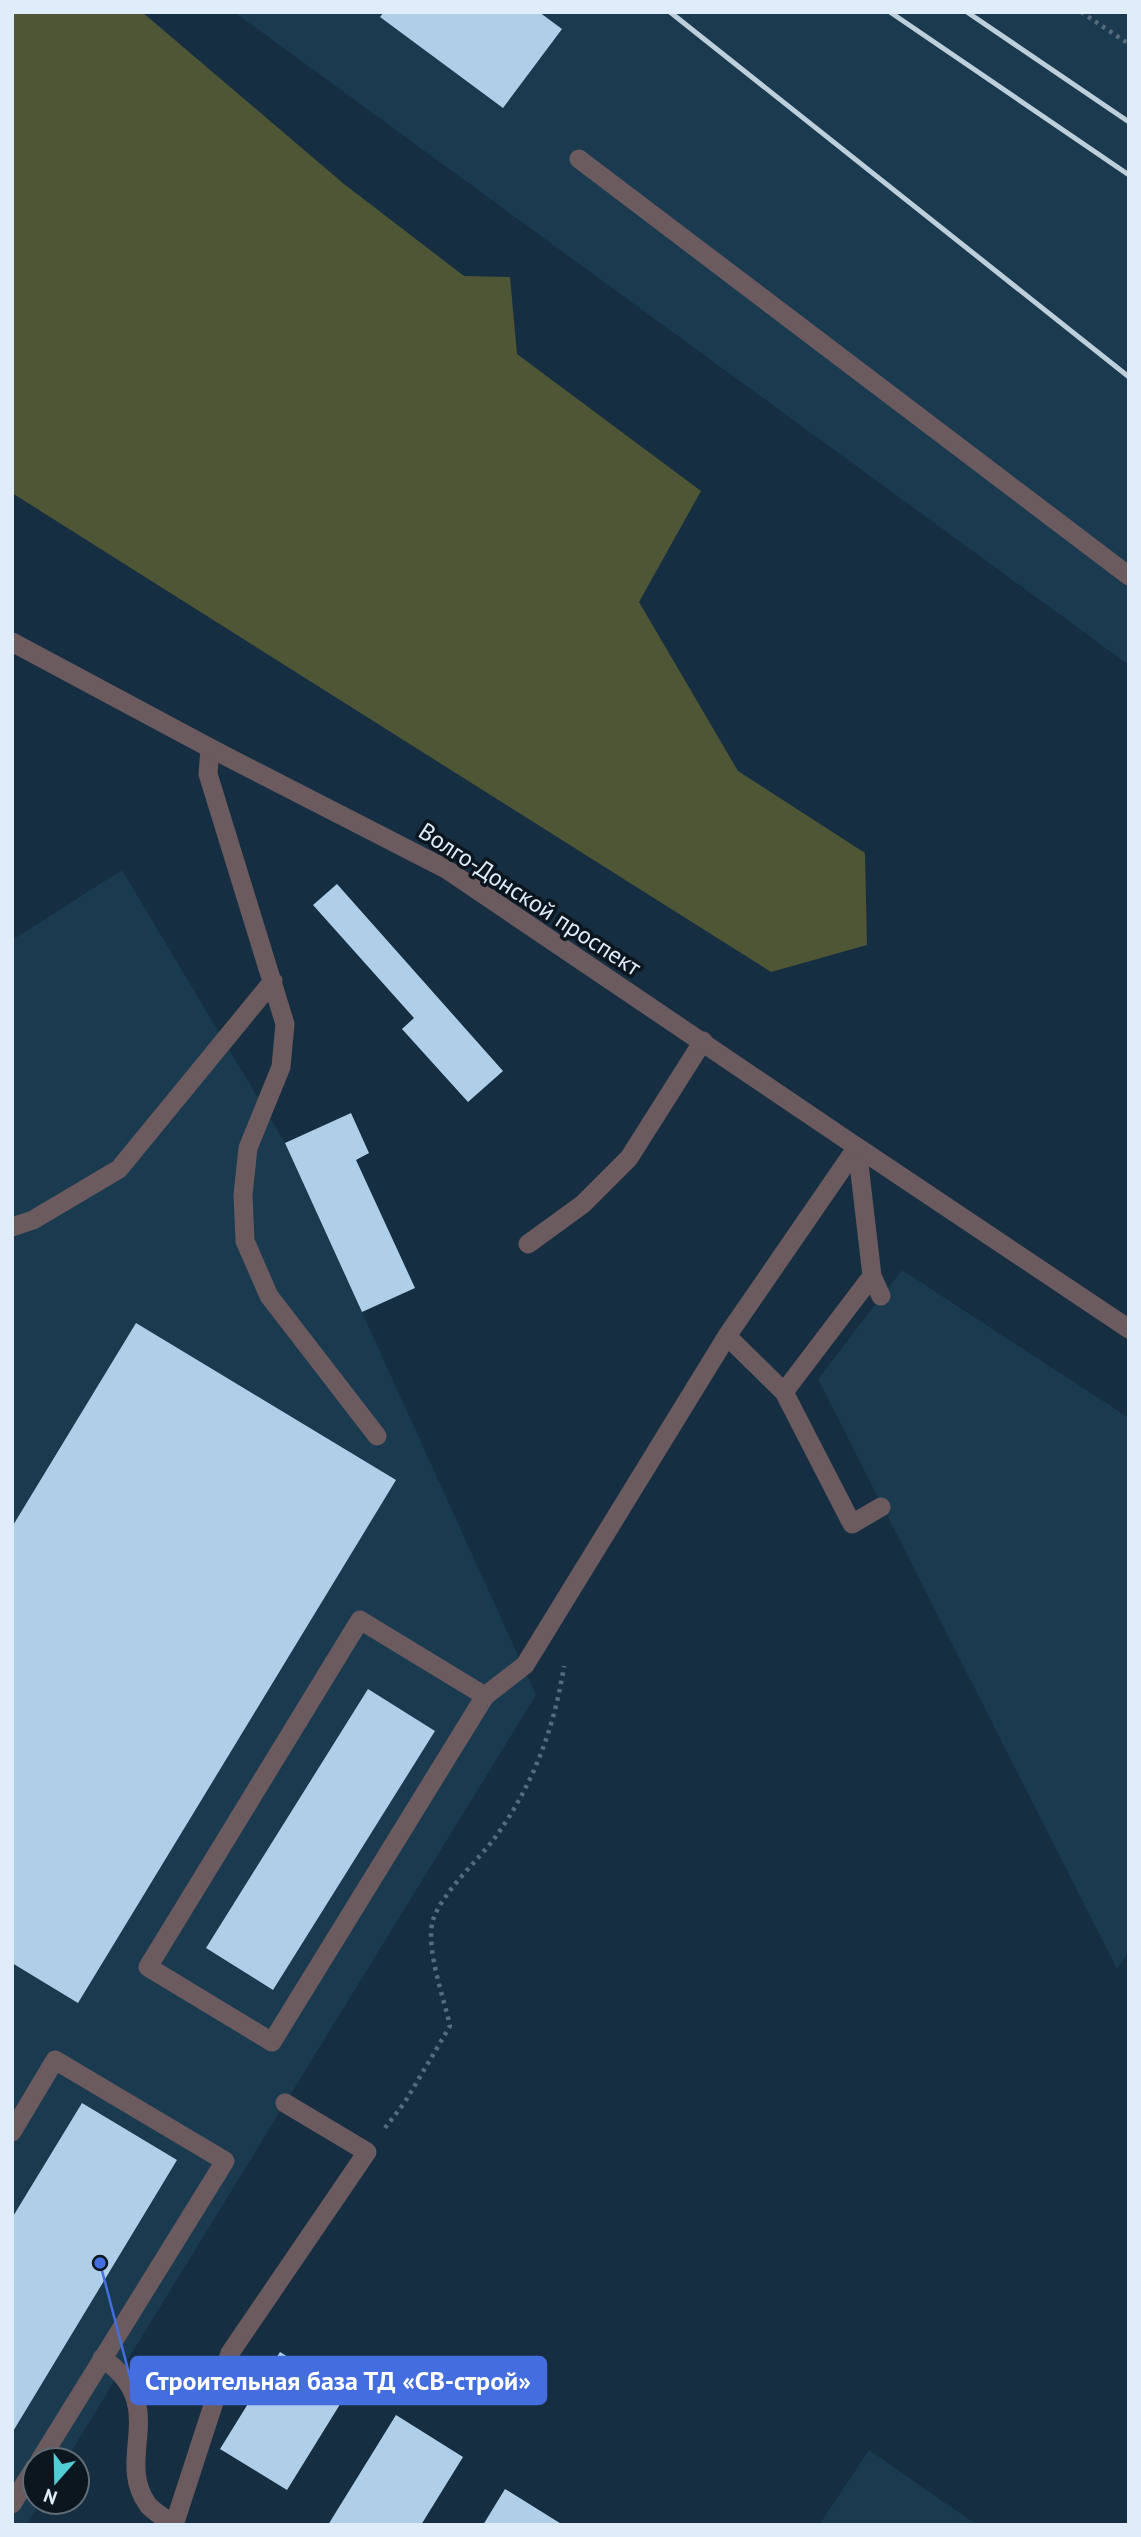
<svg xmlns="http://www.w3.org/2000/svg" width="1141" height="2537" font-family="'PT Sans',sans-serif">
	<rect width="100%" height="100%" fill="#152e41"/>
	<path fill="#1a3a50" d="M 234,12 L 1129,12 L 1129,665 Z
		M 122,870 L 285,1143 L 536,1695 L 66,2460 L 35,2460 L 35,2502 L 40,2502 L 26,2525 L 12,2525 L 12,940 Z
		M 902,1270 L 1129,1418 L 1129,1952 L 1117,1969 L 818,1379 Z
		M 869,2450 L 977,2525 L 819,2525 Z"/>
	<path fill="#4e5636" d="M 12,12 L 142,12 L 344,184 L 464,276 L 510,277 L 517,354 L 701,491 L 639,602 L 738,771 L 865,853 L 867,945 L 771,972 L 12,493 Z"/>
	<path fill="#afcfe8" d="M 384,12 L 539,12 L 562,29 L 503,108 L 380,17 Z
		M 337,884 L 503,1071 L 468,1102 L 402,1029 L 414,1018 L 313,905 Z
		M 351,1113 L 369,1153 L 356,1160 L 415,1288 L 362,1312 L 285,1143 Z
		M 136,1323 L 396,1480 L 78,2003 L 12,1963 L 12,1527 Z
		M 368,1689 L 435,1731 L 273,1990 L 206,1948 Z
		M 82,2103 L 177,2160 L 12,2433 L 12,2218 Z
		M 280,2352 L 347,2393 L 287,2490 L 220,2449 Z
		M 396,2415 L 463,2457 L 421,2525 L 328,2525 Z
		M 505,2489 L 563,2525 L 483,2525 Z"/>
	<g fill="none" stroke-linecap="round" stroke-linejoin="round">
		<path stroke="#566c7d" stroke-width="4.5" stroke-dasharray="3.5 5" stroke-linecap="butt" d="M 1081,12 L 1129,44
			M 385,2128 L 405,2102 L 450,2026 C 444,1998 425,1948 433,1920 C 441,1894 478,1860 494,1839 C 532,1787 554,1730 564,1666"/>
		<path stroke="#6b5a5e" stroke-width="19" d="M 579,159 L 1129,576
			M 210,748 L 208,774 L 285,1024 L 281,1067 L 248,1148 L 243,1195 L 245,1241 L 269,1296 L 377,1436
			M 857,1147 L 1129,1329
			M 857,1147 L 872,1276 L 881,1296
			M 12,1227 L 33,1220 L 119,1169 L 273,981
			M 528,1244 L 583,1204 L 629,1158 L 703,1041
			M 727,1336 L 784,1392 L 852,1524 L 881,1507
			M 784,1392 L 872,1276
			M 485,1696 L 360,1620 L 148,1967 L 272,2042 L 485,1696 L 525,1665 L 727,1336 L 857,1147
			M 12,2132 L 55,2060 L 225,2161 L 40,2460
			M 102,2358 C 172,2406 113,2457 148,2505 C 154,2512 166,2519 174,2525
			M 12,2504 L 35,2467
			M 174,2525 L 230,2353 L 367,2152 L 285,2103"/>
		<path stroke="#6b5a5e" stroke-width="19" d="M 12,642 L 210,748 L 446,869 L 857,1147"/>
		<path stroke="#becfdc" stroke-width="5" d="M 670,12 L 1129,377
			M 890,12 L 1129,175
			M 967,12 L 1129,122"/>
	</g>
	<g text-anchor="middle" dominant-baseline="central" stroke-width="7" stroke-linejoin="round" paint-order="stroke">
		<g font-size="24" fill="#deedf9" stroke="#0b161e">
			<text transform="translate(530 899) rotate(33)">Волго-Донской проспект</text>
		</g>
	</g>
	<path fill="none" stroke="#446edf" stroke-width="2.5" d="M100 2263L131 2381"/>
	<circle fill="#446edf" stroke="#0b161e" stroke-width="2.5" cx="100" cy="2263" r="7"/>
	<rect fill="#446edf" stroke="#446edf" stroke-width="2.5" x="131" y="2357" width="415" height="47" rx="7"/>
	<g font-size="26" text-anchor="middle" font-weight="bold" fill="#fff">
		<text x="338" y="2390">Строительная база ТД «СВ-строй»</text>
	</g>
	<rect width="1141" height="2537" fill="none" stroke="#deedf9" stroke-width="28"/>
	<g transform="translate(56 2481) rotate(200)"><circle r="33" fill="#0b161e" stroke="#5f6c76" stroke-width="2"/>
	<path d="M0-5L12 26L0 18L-12 26Z" fill="#51ccd4"/>
	<text y="-10" font-size="19" font-weight="bold" text-anchor="middle" fill="#deedf9">N</text>
	</g>
</svg>
